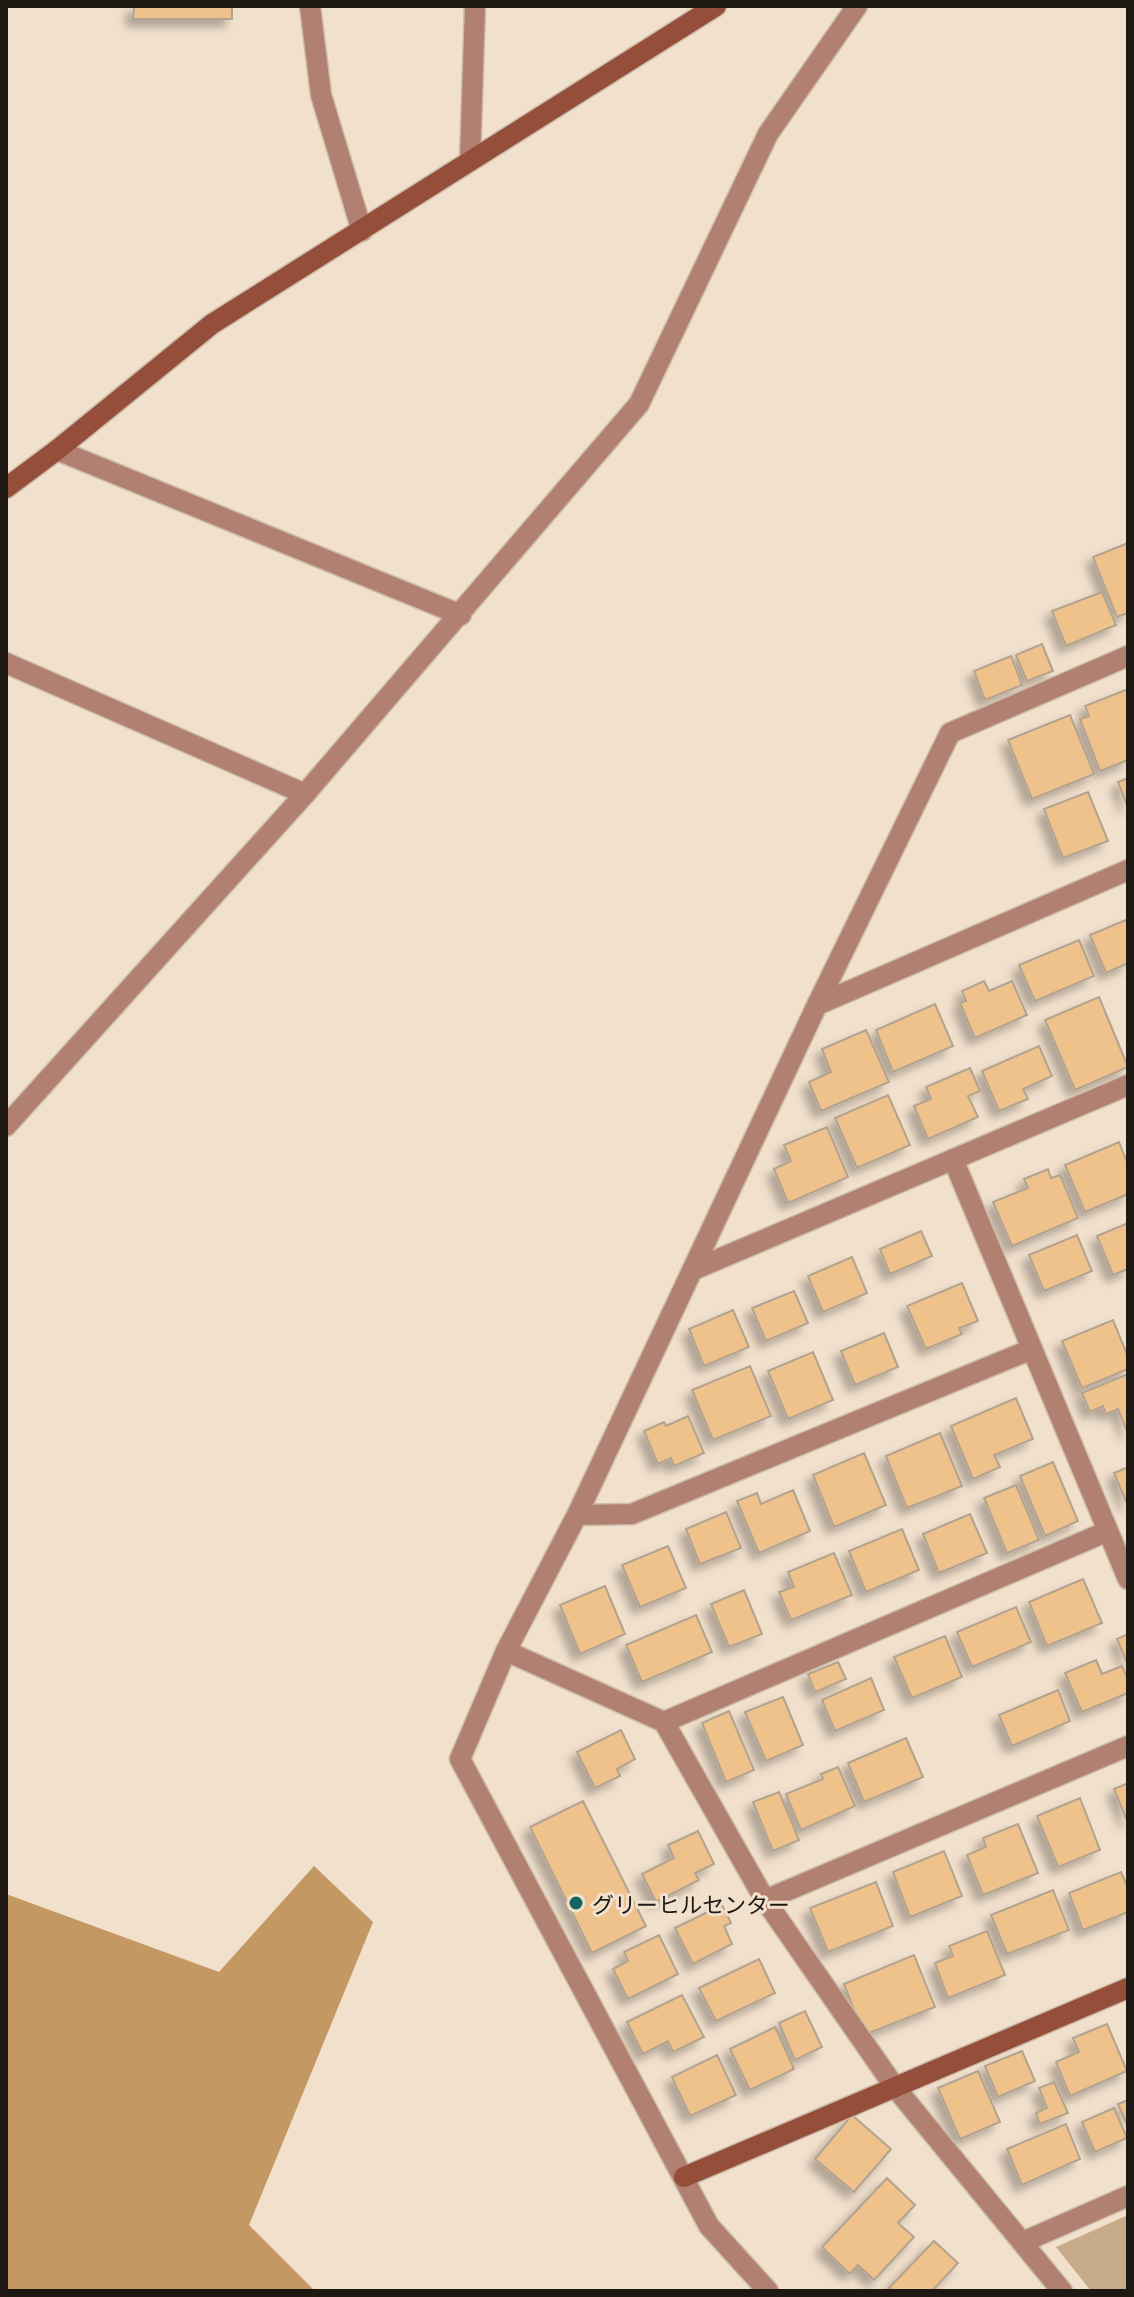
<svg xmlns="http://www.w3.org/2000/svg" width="1134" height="2297" font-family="Georgia,'Noto Sans JP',serif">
	<defs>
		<filter id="shadow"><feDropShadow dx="-7" dy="7" stdDeviation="4" flood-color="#0004"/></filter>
	</defs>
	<rect width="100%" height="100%" fill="#f1e0cc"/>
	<path fill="#c8ac8a" d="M 1128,2215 L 1128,2291 L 1091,2291 L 1056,2247 Z"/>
	<path fill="#c39862" d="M 314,1866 L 373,1922 L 249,2225 L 315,2291 L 6,2291 L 6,1894 L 219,1972 Z"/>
	<path fill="#efc28b" stroke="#b2a290" stroke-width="2" filter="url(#shadow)" d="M 134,6 L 232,6 L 232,19 L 133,19 Z
		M 1128,543 L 1128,613 L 1117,617 L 1093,557 Z
		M 1102,592 L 1116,625 L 1066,646 L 1052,611 Z
		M 1042,644 L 1053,671 L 1027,681 L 1016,655 Z
		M 1011,656 L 1022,685 L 985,700 L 974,671 Z
		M 1128,689 L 1128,760 L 1100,771 L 1080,719 L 1089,716 L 1085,706 Z
		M 1070,715 L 1094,774 L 1032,799 L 1008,740 Z
		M 1128,778 L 1128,808 L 1118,782 Z
		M 1088,792 L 1108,841 L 1063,858 L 1044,809 Z
		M 1128,919 L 1128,963 L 1106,973 L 1090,935 Z
		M 1079,940 L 1094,976 L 1035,1001 L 1019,965 Z
		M 984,981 L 989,991 L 1012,981 L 1027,1015 L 975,1038 L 960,1003 L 966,1001 L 962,991 Z
		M 1099,997 L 1128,1067 L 1075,1090 L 1045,1020 Z
		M 935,1004 L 953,1046 L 893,1072 L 876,1030 Z
		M 866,1030 L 889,1082 L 821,1111 L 809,1082 L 831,1072 L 822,1049 Z
		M 1039,1046 L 1052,1076 L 1023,1089 L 1028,1099 L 999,1111 L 982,1071 Z
		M 970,1068 L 980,1091 L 968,1096 L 978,1117 L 928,1139 L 914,1106 L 931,1099 L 926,1087 Z
		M 888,1095 L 910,1145 L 857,1168 L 835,1118 Z
		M 827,1127 L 848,1177 L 788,1203 L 774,1169 L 791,1161 L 784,1145 Z
		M 1119,1142 L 1128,1165 L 1128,1194 L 1085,1212 L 1065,1165 Z
		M 1048,1169 L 1051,1178 L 1060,1175 L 1078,1218 L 1012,1246 L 993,1202 L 1028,1188 L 1024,1179 Z
		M 1128,1223 L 1128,1269 L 1113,1275 L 1097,1236 Z
		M 921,1231 L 932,1256 L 890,1274 L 880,1249 Z
		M 1077,1235 L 1092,1271 L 1044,1291 L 1029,1255 Z
		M 852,1257 L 867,1293 L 823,1312 L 808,1276 Z
		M 962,1283 L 978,1321 L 959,1328 L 962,1334 L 926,1349 L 907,1306 Z
		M 794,1291 L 808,1323 L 766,1341 L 752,1308 Z
		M 733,1310 L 749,1347 L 704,1366 L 689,1329 Z
		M 1113,1320 L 1128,1357 L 1128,1369 L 1082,1388 L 1062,1341 Z
		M 884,1333 L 898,1367 L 855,1385 L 841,1351 Z
		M 813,1352 L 833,1400 L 788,1419 L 768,1371 Z
		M 750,1366 L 771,1416 L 713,1440 L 692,1390 Z
		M 1128,1374 L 1128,1434 L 1118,1409 L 1106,1414 L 1103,1406 L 1090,1412 L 1082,1393 Z
		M 1016,1398 L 1033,1439 L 994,1455 L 1000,1467 L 973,1479 L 951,1426 Z
		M 688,1416 L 704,1453 L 674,1466 L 671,1458 L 658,1464 L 644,1431 L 664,1422 L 666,1426 Z
		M 940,1433 L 962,1486 L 907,1508 L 886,1456 Z
		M 864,1453 L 886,1505 L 834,1527 L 813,1475 Z
		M 1053,1462 L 1078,1521 L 1045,1536 L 1020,1476 Z
		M 1128,1467 L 1128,1506 L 1114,1473 Z
		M 1016,1485 L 1039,1540 L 1007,1553 L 984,1498 Z
		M 793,1490 L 810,1531 L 759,1553 L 737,1501 L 757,1493 L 761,1504 Z
		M 726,1512 L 741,1548 L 700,1564 L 686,1529 Z
		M 970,1514 L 987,1553 L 939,1573 L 923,1534 Z
		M 902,1529 L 919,1570 L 866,1592 L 849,1551 Z
		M 668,1546 L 686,1588 L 640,1607 L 622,1565 Z
		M 834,1553 L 852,1595 L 791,1620 L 779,1592 L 794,1587 L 788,1572 Z
		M 1083,1579 L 1102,1623 L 1047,1646 L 1029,1602 Z
		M 605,1586 L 625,1634 L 580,1654 L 560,1605 Z
		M 744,1590 L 762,1634 L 729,1647 L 711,1604 Z
		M 1016,1607 L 1031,1642 L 972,1667 L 957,1632 Z
		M 696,1615 L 712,1652 L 642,1682 L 626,1645 Z
		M 1128,1634 L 1128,1662 L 1127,1663 L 1117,1639 Z
		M 945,1636 L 962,1677 L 912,1698 L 894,1657 Z
		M 1096,1660 L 1102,1674 L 1122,1666 L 1128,1679 L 1128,1693 L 1082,1712 L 1065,1673 Z
		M 838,1662 L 846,1679 L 815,1692 L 808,1674 Z
		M 871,1678 L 884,1710 L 835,1731 L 822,1700 Z
		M 1058,1690 L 1070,1721 L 1012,1746 L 999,1715 Z
		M 783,1697 L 803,1745 L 766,1761 L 745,1712 Z
		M 729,1711 L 754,1770 L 726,1782 L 702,1723 Z
		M 621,1730 L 635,1759 L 617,1769 L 620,1776 L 595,1788 L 577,1752 Z
		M 906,1738 L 923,1777 L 864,1802 L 848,1763 Z
		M 838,1767 L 855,1806 L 801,1830 L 786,1794 L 823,1779 L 821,1774 Z
		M 1128,1783 L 1128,1823 L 1114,1789 Z
		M 779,1792 L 799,1840 L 773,1851 L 753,1802 Z
		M 1080,1798 L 1100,1850 L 1058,1867 L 1037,1816 Z
		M 583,1801 L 646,1926 L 592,1953 L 530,1827 Z
		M 1018,1824 L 1038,1873 L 983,1895 L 967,1855 L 986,1847 L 983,1838 Z
		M 698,1831 L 714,1864 L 695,1873 L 699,1880 L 656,1902 L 642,1874 L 674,1858 L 668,1845 Z
		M 944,1851 L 962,1896 L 910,1917 L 893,1872 Z
		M 1121,1872 L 1128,1888 L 1128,1912 L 1083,1930 L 1069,1893 Z
		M 876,1882 L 893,1926 L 828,1952 L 810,1908 Z
		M 1053,1890 L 1069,1930 L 1007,1954 L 991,1915 Z
		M 722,1905 L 731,1923 L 724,1926 L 732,1944 L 693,1964 L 675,1928 Z
		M 987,1931 L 1005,1975 L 948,1998 L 935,1963 L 953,1956 L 949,1946 Z
		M 659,1935 L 678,1974 L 628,1999 L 613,1969 L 628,1961 L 624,1952 Z
		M 914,1955 L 935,2007 L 864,2035 L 844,1984 Z
		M 759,1959 L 775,1993 L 716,2021 L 699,1988 Z
		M 682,1995 L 704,2037 L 673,2052 L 668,2041 L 643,2054 L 627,2022 Z
		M 805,2011 L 822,2047 L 795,2060 L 779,2023 Z
		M 1107,2024 L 1127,2071 L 1070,2096 L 1056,2062 L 1079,2052 L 1073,2038 Z
		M 775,2027 L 794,2069 L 750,2090 L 730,2049 Z
		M 1022,2051 L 1035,2081 L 998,2097 L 985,2066 Z
		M 717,2055 L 736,2095 L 690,2116 L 672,2077 Z
		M 978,2071 L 1000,2122 L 960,2139 L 938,2088 Z
		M 1054,2082 L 1068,2113 L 1040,2124 L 1036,2113 L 1047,2108 L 1039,2088 Z
		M 1128,2100 L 1128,2127 L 1118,2104 Z
		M 1114,2108 L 1127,2138 L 1095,2152 L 1082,2122 Z
		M 852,2115 L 891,2149 L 854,2192 L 815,2159 Z
		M 1066,2124 L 1080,2159 L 1022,2185 L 1007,2149 Z
		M 887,2178 L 915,2205 L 898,2223 L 914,2237 L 874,2280 L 858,2265 L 850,2274 L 822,2247 Z
		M 934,2241 L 958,2263 L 932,2291 L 893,2291 L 889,2288 Z"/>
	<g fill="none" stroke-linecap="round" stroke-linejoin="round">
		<g stroke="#cbbcaa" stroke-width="23">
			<path id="lane" d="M 310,6 L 321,95 L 362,231
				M 470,161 L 475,6
				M 57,450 L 461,615
				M 6,663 L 305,794"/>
		</g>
		<g stroke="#cbbcaa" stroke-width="23">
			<path id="street" d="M 817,1005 L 1128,870
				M 6,1126 L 305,794 L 639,404 L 768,134 L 857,6
				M 953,1159 L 1128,1579
				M 693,1270 L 1128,1085
				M 577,1515 L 632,1514 L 1032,1349
				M 506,1651 L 664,1722 L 765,1900 L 894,2086 L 1062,2291
				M 664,1722 L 1108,1531
				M 765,1900 L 1128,1746
				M 1023,2242 L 1128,2196
				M 768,2291 L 709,2226 L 460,1759 L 506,1651 L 577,1515 L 817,1005 L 950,733 L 1128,656"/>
		</g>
		<g stroke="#cbbcaa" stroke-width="23">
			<path id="secondary" d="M 6,488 L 57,450 L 212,324 L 716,6
				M 684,2177 L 1128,1988"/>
		</g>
		<use href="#lane" stroke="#b28071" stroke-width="20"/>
		<use href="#street" stroke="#b28071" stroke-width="20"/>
		<use href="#secondary" stroke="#954e3a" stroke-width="20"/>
	</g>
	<circle fill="#166462" stroke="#f1e0cc" stroke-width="3" cx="576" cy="1903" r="8"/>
	<g text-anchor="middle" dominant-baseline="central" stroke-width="6" stroke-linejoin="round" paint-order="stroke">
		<g font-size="22" fill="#1d1811" stroke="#f1e0cc" text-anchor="start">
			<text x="592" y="1903">グリーヒルセンター</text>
		</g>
	</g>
	<rect width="1134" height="2297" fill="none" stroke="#1d1811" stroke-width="16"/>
</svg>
